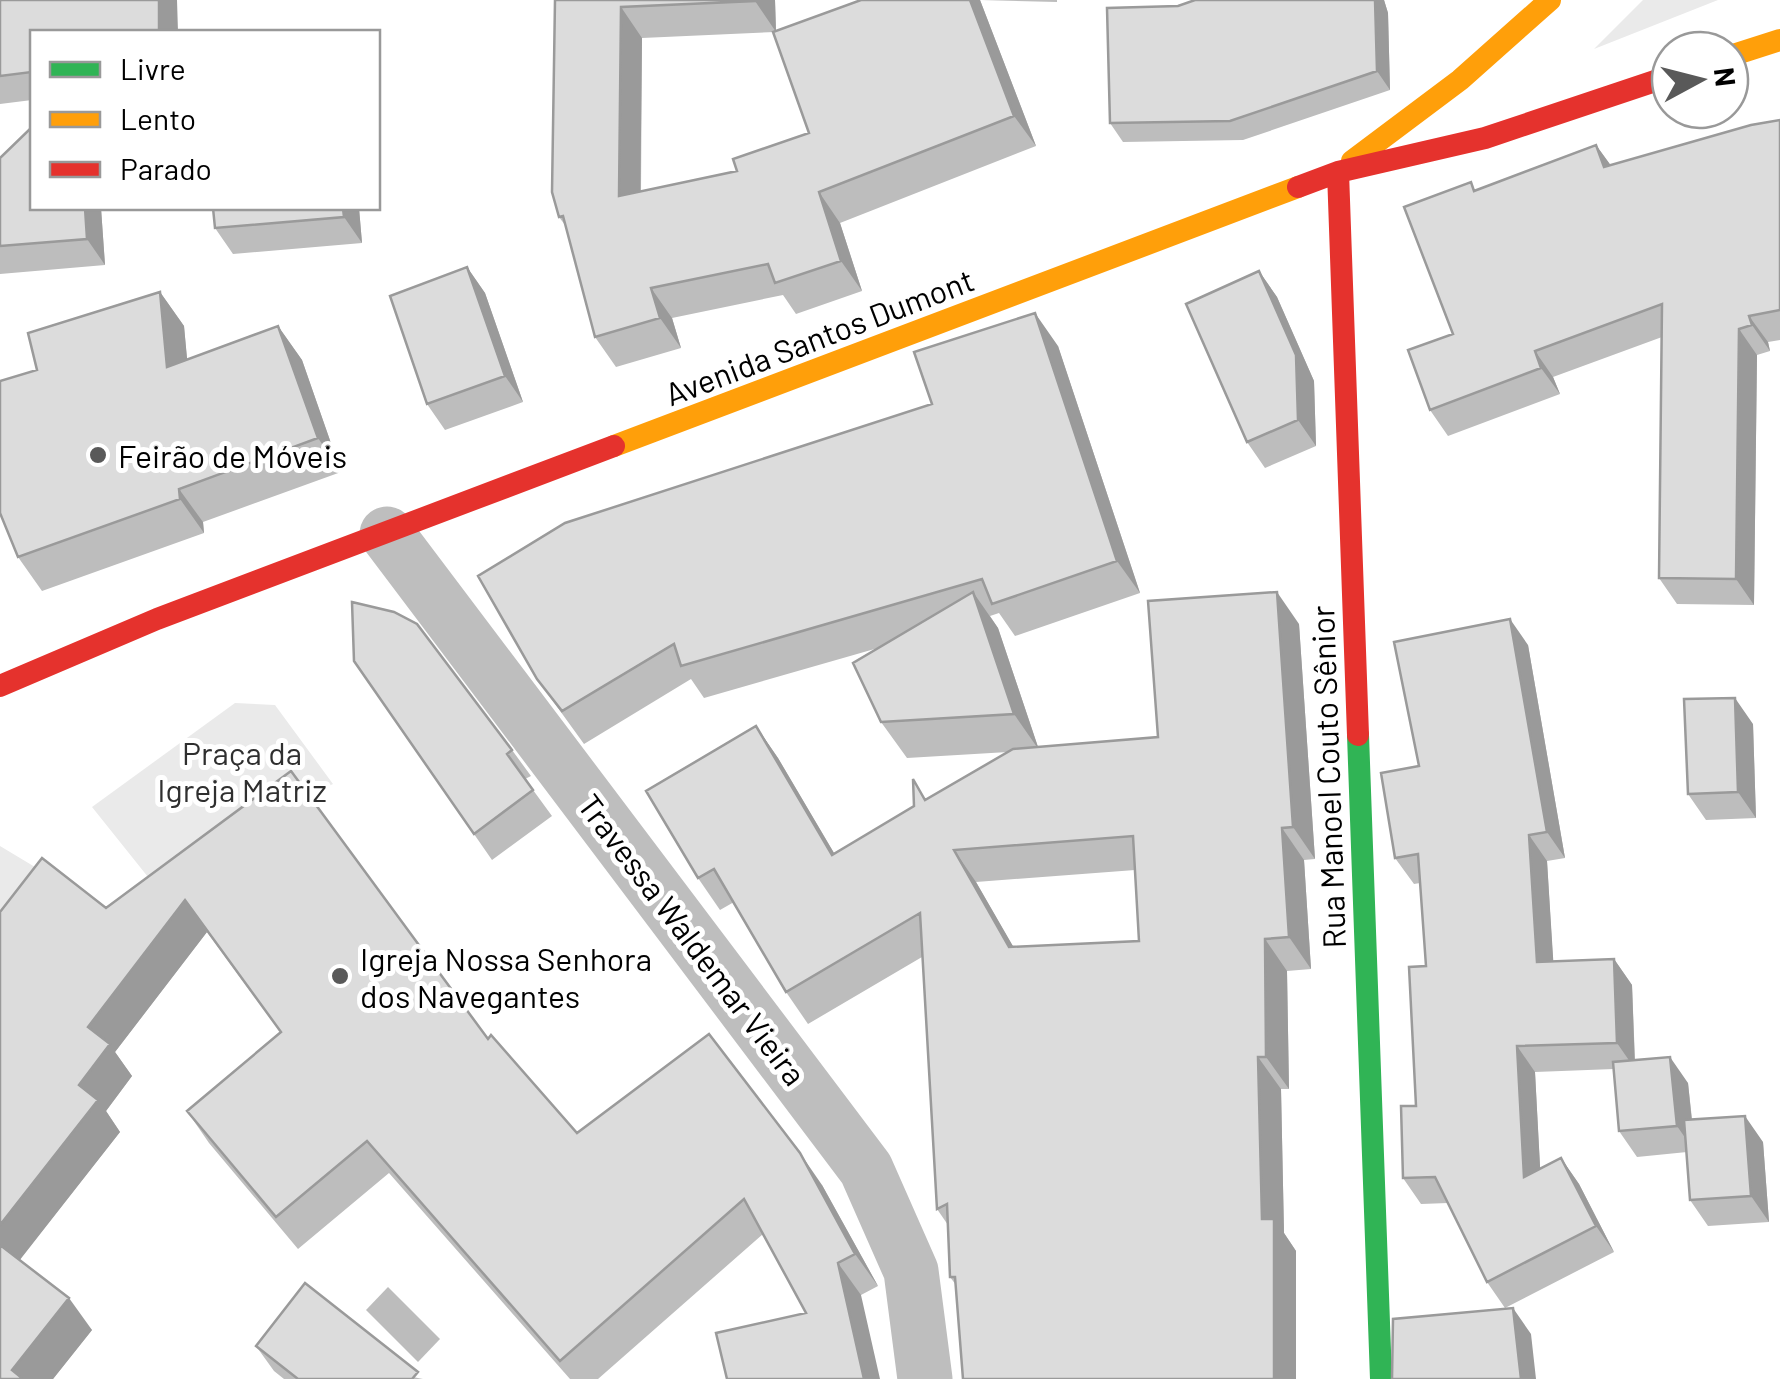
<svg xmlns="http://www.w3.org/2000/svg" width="1780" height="1379" font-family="Barlow,sans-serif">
	<rect width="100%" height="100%" fill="#fff"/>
	<path fill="#eaeaea" d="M 1643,0 L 1718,0 L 1594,49 Z
		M 235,703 L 275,705 L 333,784 L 304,798 L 164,897 L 92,807 Z
		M 0,846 L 55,879 L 0,947 Z"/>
	<path fill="#bcbcbc" d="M 388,1287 L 440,1339 L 418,1362 L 366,1310 Z"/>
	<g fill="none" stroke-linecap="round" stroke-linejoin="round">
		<path stroke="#bebebe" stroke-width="55" d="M 387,534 L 866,1169 L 911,1271 L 925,1379"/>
		<path stroke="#30b455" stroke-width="22" d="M 1358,735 L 1381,1379"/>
		<path stroke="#ff9f0a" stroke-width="22" d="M 1730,56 L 1780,40
			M 1352,161 L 1460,80 L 1550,0
			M 614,446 L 1298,187"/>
		<path stroke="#e5322d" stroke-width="22" d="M 1338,172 L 1358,735
			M 1298,187 L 1338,172 L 1485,138 L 1670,76
			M 0,686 L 157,619 L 614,446"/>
	</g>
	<path fill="#bdbdbd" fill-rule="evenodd" d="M 0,0 L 32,32 L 32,100 L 0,104 Z
		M 555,0 L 775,0 L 776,31 L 980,0 L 1036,146 L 840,223 L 862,291 L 796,314 L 783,295 L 672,318 L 681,348 L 616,367 L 595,337 L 565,225 L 559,217 ZM 775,32 L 809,133 L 737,171 L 641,192 L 642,38 Z
		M 981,0 L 1057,0 L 1057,2 Z
		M 1195,0 L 1384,0 L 1388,13 L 1390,90 L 1243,140 L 1123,142 L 1110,123 L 1178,6 Z
		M 1780,120 L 1780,340 L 1768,342 L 1770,351 L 1757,355 L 1754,605 L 1677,604 L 1659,578 L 1662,337 L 1553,377 L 1560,394 L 1448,436 L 1430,410 L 1453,334 L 1477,190 L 1596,145 L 1610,165 Z
		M 0,158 L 32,208 L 101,208 L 105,265 L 0,274 Z
		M 213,208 L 359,208 L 362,243 L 233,254 L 215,228 Z
		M 467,267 L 485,293 L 523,402 L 445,430 L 427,404 Z
		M 1259,271 L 1277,297 L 1314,381 L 1316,446 L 1265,468 L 1247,442 Z
		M 160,292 L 184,326 L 187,360 L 278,326 L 302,360 L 341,472 L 203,522 L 204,533 L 42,591 L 18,557 L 37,370 Z
		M 1058,346 L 1140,593 L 1015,636 L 999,613 L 990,616 L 998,628 L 1038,747 L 1158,737 L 1299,624 L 1315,859 L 1304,860 L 1311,969 L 1287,971 L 1289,1089 L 1281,1089 L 1284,1233 L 1296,1251 L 1296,1379 L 963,1379 L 956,1285 L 950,1277 L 948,1225 L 937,1209 L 922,957 L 808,1024 L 786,992 L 734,902 L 720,910 L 698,878 L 756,726 L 778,758 L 834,853 L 1008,752 L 907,758 L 881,722 L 878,648 L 704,698 L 691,679 L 584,744 L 537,679 L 932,404 ZM 1135,870 L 1139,941 L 1013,947 L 976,882 Z
		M 1528,645 L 1565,858 L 1547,861 L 1553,961 L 1614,959 L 1632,985 L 1635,1060 L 1688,1083 L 1692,1119 L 1763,1142 L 1769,1222 L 1708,1226 L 1690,1200 L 1687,1152 L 1637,1157 L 1619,1131 L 1614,1069 L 1535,1072 L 1540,1168 L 1561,1158 L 1579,1184 L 1614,1252 L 1505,1308 L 1487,1282 L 1448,1203 L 1421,1204 L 1403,1178 L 1416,1106 L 1426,966 L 1420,883 L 1414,884 L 1395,858 L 1419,766 Z
		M 354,661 L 512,750 L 531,776 L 525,779 L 552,816 L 492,860 Z
		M 1753,724 L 1756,818 L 1706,820 L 1688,794 Z
		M 291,771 L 488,1039 L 577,1133 L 822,1185 L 878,1286 L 861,1295 L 806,1313 L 763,1234 L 598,1379 L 570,1379 L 389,1173 L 298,1249 L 209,1143 L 187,1111 L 281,1033 L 207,932 L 115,1052 L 132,1076 L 106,1111 L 120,1132 L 19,1260 L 92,1330 L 53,1379 L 0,1379 L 0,912 L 106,908 Z
		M 256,1346 L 423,1379 L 284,1379 L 274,1371 Z"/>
	<path fill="#9a9a9a" d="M 159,0 L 177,0 L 178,32 L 159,32 Z
		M 755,0 L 775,0 L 776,32 L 755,1 Z
		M 970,0 L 980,0 L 1036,146 L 1014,116 Z
		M 1375,0 L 1384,0 L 1388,13 L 1390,90 L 1377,71 Z
		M 621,7 L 642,38 L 640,227 L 619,196 Z
		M 1596,145 L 1615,171 L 1604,167 Z
		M 819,192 L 840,223 L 862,291 L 841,261 Z
		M 85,208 L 101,208 L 105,265 L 87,239 Z
		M 343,208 L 359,208 L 362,243 L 344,217 Z
		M 467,267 L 485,293 L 523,402 L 505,376 Z
		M 1259,271 L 1277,297 L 1314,381 L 1316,446 L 1298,420 Z
		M 651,288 L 672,318 L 681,348 L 660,318 Z
		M 160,292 L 184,326 L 191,400 L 167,367 Z
		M 1035,313 L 1058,346 L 1140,593 L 1117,561 Z
		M 1749,316 L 1768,342 L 1770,351 L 1752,325 Z
		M 278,326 L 302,360 L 341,472 L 318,438 Z
		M 1739,329 L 1757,355 L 1754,605 L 1736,579 Z
		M 1535,351 L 1553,377 L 1560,394 L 1541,368 Z
		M 179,489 L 203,522 L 204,533 L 180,499 Z
		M 973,592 L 998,628 L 1039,750 L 1014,714 Z
		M 1277,592 L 1299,624 L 1315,859 L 1293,827 Z
		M 1510,619 L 1528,645 L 1565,858 L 1547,832 Z
		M 1735,698 L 1753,724 L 1756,818 L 1738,792 Z
		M 756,726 L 778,758 L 854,887 L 832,855 Z
		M 1282,828 L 1304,860 L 1311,969 L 1289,937 Z
		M 1529,835 L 1547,861 L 1555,988 L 1537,962 Z
		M 954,850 L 976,882 L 1032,979 L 1009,947 Z
		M 185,900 L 207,932 L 115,1052 L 132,1076 L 106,1111 L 120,1132 L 12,1270 L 0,1252 L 0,1225 L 79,1085 L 88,1027 Z
		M 1265,939 L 1287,971 L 1289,1089 L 1266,1057 Z
		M 1614,959 L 1632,985 L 1635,1069 L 1617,1043 Z
		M 1517,1046 L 1535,1072 L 1542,1203 L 1524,1177 Z
		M 1258,1057 L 1281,1089 L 1284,1233 L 1296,1251 L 1296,1379 L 1274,1379 L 1262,1219 Z
		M 1670,1057 L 1688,1083 L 1695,1152 L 1677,1126 Z
		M 1745,1116 L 1763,1142 L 1769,1222 L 1751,1196 Z
		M 800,1153 L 822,1185 L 878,1286 L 855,1254 Z
		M 1561,1158 L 1579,1184 L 1614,1252 L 1596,1226 Z
		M 838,1263 L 861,1295 L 880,1379 L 864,1379 Z
		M 69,1298 L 92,1330 L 53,1379 L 18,1379 L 12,1370 Z
		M 1513,1308 L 1531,1334 L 1536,1379 L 1521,1379 Z"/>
	<path fill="#dcdcdc" stroke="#9a9a9a" stroke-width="2.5" fill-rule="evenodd" d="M 0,0 L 159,0 L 159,32 L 32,32 L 32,72 L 0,76 Z
		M 555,0 L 755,0 L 755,1 L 621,7 L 619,196 L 737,171 L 733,159 L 809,133 L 773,32 L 861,0 L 970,0 L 1014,116 L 819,192 L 841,261 L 775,283 L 768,264 L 651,288 L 660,318 L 595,337 L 563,216 L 559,217 L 552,192 Z
		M 1195,0 L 1375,0 L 1377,71 L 1230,121 L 1110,123 L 1107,8 L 1178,6 Z
		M 1780,120 L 1780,310 L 1749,316 L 1752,325 L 1739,329 L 1736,579 L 1659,578 L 1662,304 L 1535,351 L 1541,368 L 1430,410 L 1408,350 L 1453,334 L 1404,207 L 1471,182 L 1474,191 L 1596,145 L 1604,167 L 1751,125 Z
		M 32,127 L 32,208 L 85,208 L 87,239 L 0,246 L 0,158 Z
		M 213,208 L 343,208 L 344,217 L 215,228 Z
		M 467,267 L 505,376 L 427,404 L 390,296 Z
		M 1259,271 L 1296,355 L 1298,420 L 1247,442 L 1186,304 Z
		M 160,292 L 167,367 L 278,326 L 318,438 L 179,489 L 180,499 L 18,557 L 0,513 L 0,381 L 37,370 L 28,333 Z
		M 1035,313 L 1117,561 L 992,604 L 982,579 L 681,666 L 674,644 L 562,711 L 537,679 L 478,576 L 565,523 L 932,404 L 914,352 Z
		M 973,592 L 1014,714 L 881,722 L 853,663 Z
		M 1277,592 L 1293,827 L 1282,828 L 1289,937 L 1265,939 L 1266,1057 L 1258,1057 L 1262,1219 L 1274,1219 L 1274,1379 L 963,1379 L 955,1277 L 950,1277 L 947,1204 L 937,1209 L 920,913 L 786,992 L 714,869 L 698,878 L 646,791 L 756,726 L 832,855 L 914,806 L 913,779 L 925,800 L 1013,749 L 1158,737 L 1148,601 ZM 1133,836 L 1139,941 L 1009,947 L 954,850 Z
		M 352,602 L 394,612 L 417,624 L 512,750 L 507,754 L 533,790 L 474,834 L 354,661 Z
		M 1510,619 L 1547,832 L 1529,835 L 1537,962 L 1614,959 L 1617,1043 L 1517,1046 L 1524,1177 L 1561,1158 L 1596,1226 L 1487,1282 L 1435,1177 L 1403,1178 L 1401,1106 L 1416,1106 L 1409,967 L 1426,966 L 1418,854 L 1395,858 L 1381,773 L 1419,766 L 1394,642 Z
		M 1735,698 L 1738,792 L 1688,794 L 1684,699 Z
		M 291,771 L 488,1039 L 491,1035 L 577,1133 L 709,1034 L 800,1153 L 855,1254 L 838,1263 L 864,1379 L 727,1379 L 716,1333 L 806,1313 L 744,1199 L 560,1361 L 367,1141 L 276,1217 L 187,1111 L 281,1032 L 185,900 L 88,1027 L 110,1044 L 79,1085 L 98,1100 L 0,1225 L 0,912 L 42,858 L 106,908 Z
		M 1670,1057 L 1677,1126 L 1619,1131 L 1613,1062 Z
		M 1745,1116 L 1751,1196 L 1690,1200 L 1684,1120 Z
		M 0,1245 L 69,1298 L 12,1370 L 23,1379 L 0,1379 Z
		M 305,1283 L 418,1372 L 412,1379 L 298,1379 L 256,1346 Z
		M 1513,1308 L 1521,1379 L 1392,1379 L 1393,1319 Z"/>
	<g fill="#595959" stroke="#fff" stroke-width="4">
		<circle cx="98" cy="455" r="10"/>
		<circle cx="340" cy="976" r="10"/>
	</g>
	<g text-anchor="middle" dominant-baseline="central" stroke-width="10" stroke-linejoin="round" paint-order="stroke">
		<g font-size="32" fill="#000" stroke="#fff">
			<text transform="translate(819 336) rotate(-21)">Avenida Santos Dumont</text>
			<text transform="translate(1327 777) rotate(-92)">Rua Manoel Couto Sênior</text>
			<text transform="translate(693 939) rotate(53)">Travessa Waldemar Vieira</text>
		</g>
		<g font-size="32" fill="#000" stroke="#fff" text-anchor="start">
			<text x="118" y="455">Feirão de Móveis</text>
			<text x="360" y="958">Igreja Nossa Senhora<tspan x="360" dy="37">dos Navegantes</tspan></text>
		</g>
		<g font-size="32" fill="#2f2f2f" stroke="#fff">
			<text x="242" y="752">Praça da<tspan x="242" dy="37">Igreja Matriz</tspan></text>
		</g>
	</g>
	<rect x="30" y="30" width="350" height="180" fill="#ffffff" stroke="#999999" stroke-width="2.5"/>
	<rect x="50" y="62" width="50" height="15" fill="#30b455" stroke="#999999" stroke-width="2.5"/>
	<text x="120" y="80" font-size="30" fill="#000000">Livre</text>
	<rect x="50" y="112" width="50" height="15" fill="#ff9f0a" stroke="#999999" stroke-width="2.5"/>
	<text x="120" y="130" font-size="30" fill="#000000">Lento</text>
	<rect x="50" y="162" width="50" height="15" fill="#e5322d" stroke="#999999" stroke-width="2.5"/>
	<text x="120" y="180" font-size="30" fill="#000000">Parado</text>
	<g transform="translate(1700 80) rotate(83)"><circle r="48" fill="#ffffff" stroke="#999999" stroke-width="2.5"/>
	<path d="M0-8L18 38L0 25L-18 38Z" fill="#595959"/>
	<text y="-15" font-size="28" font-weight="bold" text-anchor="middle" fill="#000000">N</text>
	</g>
</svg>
